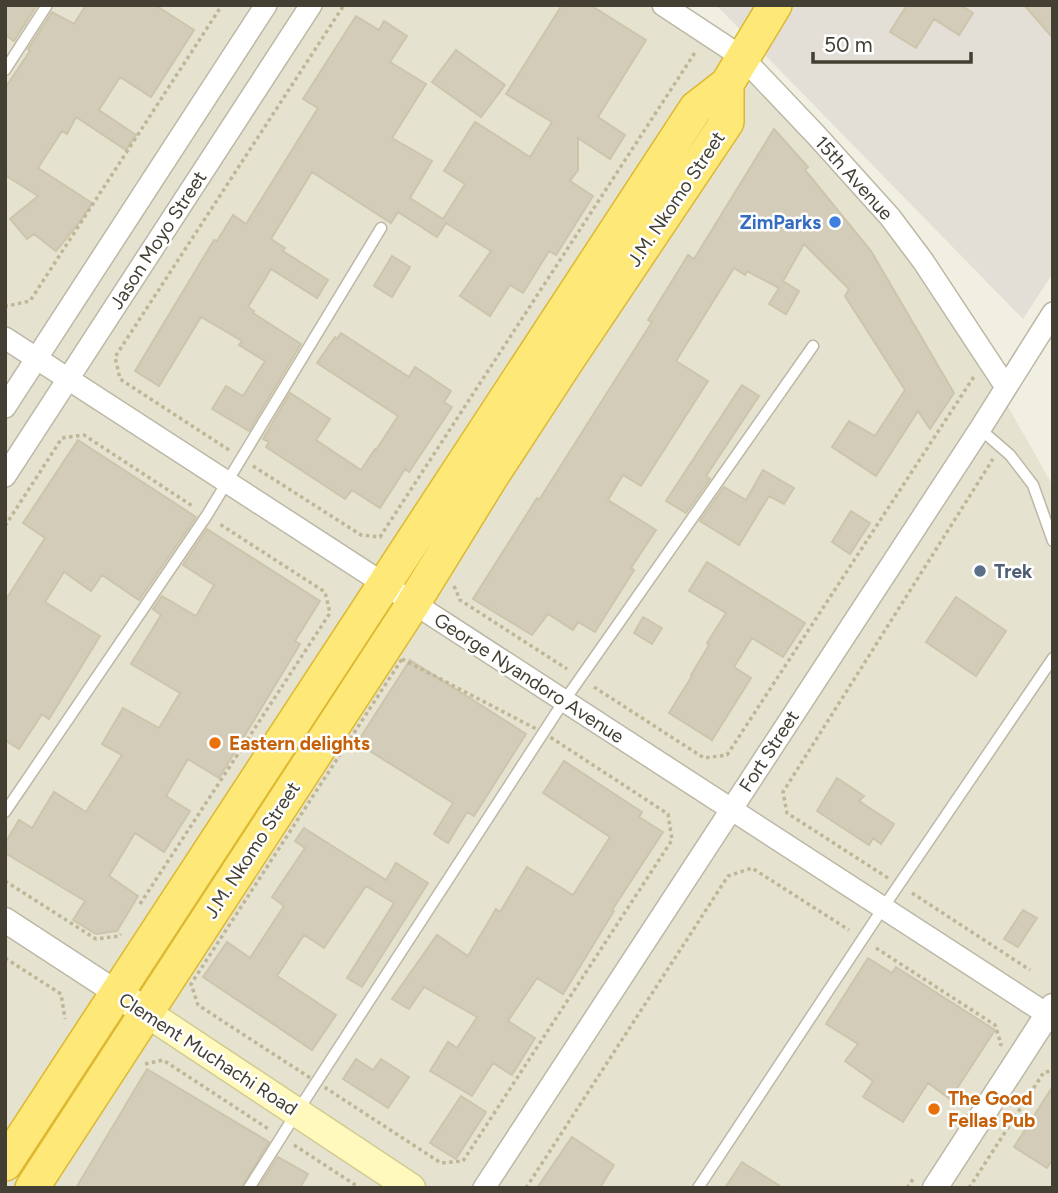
<svg xmlns="http://www.w3.org/2000/svg" width="1058" height="1193" font-family="Figtree,sans-serif">
	<rect width="100%" height="100%" fill="#f1efe2"/>
	<path fill="#e5e2d0" d="M 5,5 L 648,5 L 743,67 L 885,221 L 997,387 L 1053,486 L 1053,1188 L 5,1188 Z"/>
	<path fill="#e3dfd7" d="M 716,5 L 1053,5 L 1053,273 L 1023,319 Z"/>
	<path fill="#d3ccb8" stroke="#cdc5ab" stroke-width="2" d="M 5,5 L 37,5 L 14,41 L 5,35 Z
		M 86,5 L 155,5 L 194,30 L 151,97 L 120,77 L 99,110 L 136,135 L 126,150 L 76,117 L 67,134 L 62,131 L 38,168 L 92,203 L 82,219 L 56,251 L 34,234 L 27,239 L 10,219 L 38,196 L 5,175 L 5,88 L 30,51 L 28,49 L 52,12 L 74,24 Z
		M 562,5 L 590,5 L 646,40 L 598,117 L 625,135 L 610,159 L 578,138 L 578,170 L 570,181 L 593,196 L 556,255 L 549,251 L 523,293 L 510,285 L 490,316 L 460,296 L 491,251 L 446,223 L 437,237 L 398,212 L 391,223 L 312,172 L 271,239 L 285,248 L 283,251 L 328,280 L 317,298 L 271,269 L 248,307 L 254,311 L 253,313 L 301,344 L 249,431 L 212,409 L 226,386 L 243,396 L 265,361 L 239,345 L 242,341 L 201,317 L 159,386 L 135,371 L 214,240 L 217,241 L 233,215 L 246,224 L 318,108 L 303,99 L 356,16 L 379,30 L 384,21 L 407,36 L 390,62 L 426,84 L 392,138 L 432,161 L 410,198 L 443,219 L 465,184 L 444,171 L 475,122 L 530,157 L 552,122 L 506,94 Z
		M 907,5 L 960,5 L 973,13 L 959,35 L 934,19 L 916,48 L 890,32 Z
		M 1024,5 L 1053,5 L 1053,38 Z
		M 456,50 L 505,85 L 481,117 L 432,82 Z
		M 774,129 L 808,167 L 805,170 L 871,251 L 954,393 L 930,429 L 918,411 L 876,476 L 832,447 L 849,421 L 875,436 L 905,390 L 845,296 L 849,289 L 804,244 L 783,281 L 799,291 L 786,314 L 769,304 L 779,288 L 747,271 L 745,275 L 734,268 L 676,361 L 708,381 L 641,486 L 623,475 L 608,500 L 656,530 L 631,568 L 634,570 L 595,632 L 578,622 L 573,630 L 548,614 L 532,635 L 473,599 L 537,498 L 539,500 L 652,322 L 648,320 L 688,255 L 694,259 Z
		M 392,256 L 410,267 L 392,297 L 374,286 Z
		M 341,333 L 409,377 L 415,367 L 451,391 L 444,402 L 452,407 L 409,472 L 405,469 L 380,508 L 352,490 L 345,499 L 266,447 L 269,442 L 263,439 L 290,393 L 330,419 L 316,440 L 361,470 L 375,449 L 376,450 L 398,416 L 317,363 L 335,337 L 337,339 Z
		M 742,385 L 759,396 L 706,476 L 710,479 L 686,513 L 666,501 Z
		M 78,440 L 196,517 L 139,600 L 102,575 L 91,591 L 64,572 L 45,602 L 100,636 L 49,719 L 42,714 L 19,749 L 5,740 L 5,601 L 45,538 L 23,523 Z
		M 763,470 L 794,488 L 784,504 L 769,496 L 739,545 L 700,521 L 724,487 L 746,500 Z
		M 851,511 L 870,523 L 850,554 L 832,542 Z
		M 207,529 L 320,601 L 295,641 L 300,644 L 219,778 L 188,759 L 166,796 L 190,811 L 164,852 L 135,833 L 109,876 L 138,896 L 117,931 L 96,934 L 73,920 L 85,901 L 5,853 L 5,843 L 19,820 L 32,828 L 54,792 L 86,812 L 122,755 L 102,744 L 123,708 L 159,728 L 180,693 L 131,664 L 161,615 L 153,609 L 162,596 L 196,616 L 214,585 L 183,565 Z
		M 707,562 L 805,623 L 783,657 L 752,638 L 734,667 L 751,678 L 712,740 L 669,713 L 692,676 L 691,675 L 709,645 L 707,643 L 726,613 L 689,591 Z
		M 956,597 L 1006,631 L 976,676 L 926,642 Z
		M 643,617 L 662,628 L 652,644 L 634,633 Z
		M 410,660 L 526,734 L 474,816 L 467,812 L 448,843 L 434,834 L 453,803 L 357,743 Z
		M 564,761 L 642,812 L 639,817 L 663,832 L 612,910 L 614,911 L 563,994 L 537,978 L 508,1021 L 535,1038 L 512,1075 L 493,1063 L 472,1096 L 430,1071 L 448,1042 L 457,1048 L 477,1017 L 424,987 L 409,1009 L 392,999 L 437,935 L 468,956 L 496,909 L 500,912 L 527,867 L 573,895 L 610,837 L 543,793 Z
		M 837,778 L 864,796 L 859,801 L 894,824 L 881,844 L 873,838 L 869,845 L 817,811 Z
		M 304,828 L 386,880 L 396,863 L 428,883 L 362,987 L 347,978 L 394,903 L 366,886 L 324,948 L 304,935 L 277,976 L 336,1015 L 312,1050 L 203,977 L 227,942 L 250,958 L 284,906 L 272,897 L 305,848 L 295,841 Z
		M 1023,910 L 1037,918 L 1018,947 L 1004,939 Z
		M 868,958 L 892,973 L 896,967 L 995,1030 L 950,1099 L 928,1083 L 903,1122 L 863,1097 L 873,1081 L 845,1061 L 858,1044 L 826,1024 Z
		M 356,1059 L 373,1070 L 381,1059 L 409,1077 L 388,1108 L 343,1079 Z
		M 147,1069 L 269,1142 L 241,1188 L 76,1188 Z
		M 1053,1086 L 1053,1159 L 1047,1168 L 1014,1147 Z
		M 461,1096 L 486,1112 L 456,1159 L 430,1143 Z
		M 572,1137 L 614,1165 L 600,1188 L 537,1188 Z
		M 278,1157 L 308,1174 L 300,1188 L 258,1188 Z
		M 742,1162 L 783,1188 L 725,1188 Z"/>
	<g fill="none" stroke-linecap="round" stroke-linejoin="round">
		<g stroke="#bcb8a5" stroke-width="13">
			<path id="service" d="M 5,70 L 47,5
				M 980,429 L 1010,455 L 1033,485 L 1053,541
				M 5,812 L 207,515 L 381,228
				M 249,1188 L 297,1112 L 562,704 L 813,346
				M 698,1188 L 883,908 L 1053,658"/>
		</g>
		<g stroke="#bcb8a5" stroke-width="24">
			<path id="minor" d="M 663,5 L 742,57 L 817,136 L 890,217 L 923,261 L 1006,387
				M 5,338 L 1053,1018
				M 5,407 L 266,5
				M 5,476 L 311,5
				M 484,1188 L 980,429 L 1053,313"/>
		</g>
		<g stroke="#bcb8a5" stroke-width="27">
			<path id="tertiary" d="M 5,920 L 117,993
				M 935,1188 L 1053,1006"/>
		</g>
		<g stroke="#d2cb91" stroke-width="31">
			<path id="secondary" d="M 117,993 L 411,1188"/>
		</g>
		<g stroke="#ddb830" stroke-width="36">
			<path id="trunk" d="M 5,1164 L 696,108 L 727,84 L 775,5
				M 32,1188 L 411,607 L 490,479 L 567,361 L 727,122 L 727,84"/>
		</g>
		<path stroke="#beb696" stroke-width="3.5" stroke-dasharray="3.5 3.5" stroke-linecap="butt" d="M 5,304 L 7,306 L 30,301 L 222,5
			M 229,450 L 120,379 L 115,357 L 344,5
			M 253,466 L 361,535 L 380,537 L 696,51
			M 5,526 L 62,438 L 84,435 L 194,507
			M 454,586 L 460,600 L 567,669
			M 402,659 L 544,733 L 668,814 L 672,840 L 463,1161 L 441,1163 L 198,1005 L 191,984 Z
			M 594,687 L 704,758 L 727,755 L 975,375
			M 888,878 L 787,813 L 783,792 L 993,459
			M 5,881 L 96,939 L 119,936 L 121,934
			M 912,893 L 1030,970
			M 140,904 L 330,613 L 325,592 L 218,523
			M 876,948 L 995,1025 L 1001,1044 L 1000,1046
			M 5,958 L 61,994 L 65,1019
			M 145,1064 L 163,1060 L 270,1130
			M 294,1145 L 360,1188
			M 526,1188 L 728,876 L 752,868 L 849,930
			M 907,1188 L 913,1179
			M 969,1188 L 1044,1072 L 1053,1071"/>
		<use href="#service" stroke="#fff" stroke-width="10"/>
		<use href="#minor" stroke="#fff" stroke-width="21"/>
		<use href="#tertiary" stroke="#fff" stroke-width="24"/>
		<use href="#secondary" stroke="#fff9be" stroke-width="28"/>
		<use href="#trunk" stroke="#fee877" stroke-width="33"/>
	</g>
	<circle fill="#3f7fe0" stroke="#fff" stroke-width="2.5" cx="835" cy="222" r="7"/>
	<circle fill="#5c6f8a" stroke="#fff" stroke-width="2.5" cx="980" cy="571" r="7"/>
	<g fill="#e8710a" stroke="#fff" stroke-width="2.5">
		<circle cx="215" cy="743" r="7"/>
		<circle cx="934" cy="1109" r="7"/>
	</g>
	<g text-anchor="middle" dominant-baseline="central" stroke-width="5" stroke-linejoin="round" paint-order="stroke">
		<g font-size="19" fill="#433f33" stroke="#fff">
			<text transform="translate(854 178) rotate(48)">15th Avenue</text>
			<text transform="translate(676 199) rotate(-56)">J.M. Nkomo Street</text>
			<text transform="translate(158 240) rotate(-57)">Jason Moyo Street</text>
			<text transform="translate(529 678) rotate(33)">George Nyandoro Avenue</text>
			<text transform="translate(769 751) rotate(-57)">Fort Street</text>
			<text transform="translate(252 850) rotate(-57)">J.M. Nkomo Street</text>
			<text transform="translate(208 1054) rotate(33)">Clement Muchachi Road</text>
		</g>
		<g font-size="19" font-weight="bold" fill="#366cbe" stroke="#fff" text-anchor="end">
			<text x="821" y="222">ZimParks</text>
		</g>
		<g font-size="19" font-weight="bold" fill="#4e5e75" stroke="#fff" text-anchor="start">
			<text x="994" y="571">Trek</text>
		</g>
		<g font-size="19" font-weight="bold" fill="#c56008" stroke="#fff" text-anchor="start">
			<text x="229" y="743">Eastern delights</text>
			<text x="948" y="1098">The Good<tspan x="948" dy="22">Fellas Pub</tspan></text>
		</g>
	</g>
	<rect width="1058" height="1193" fill="none" stroke="#433f33" stroke-width="14"/>
	<path d="M813 52v10h158v-10" fill="none" stroke="#433f33" stroke-width="3.5"/>
	<text x="824" y="52" font-size="21" fill="#433f33" stroke="#ffffff" stroke-width="5" paint-order="stroke">50 m</text>
</svg>
